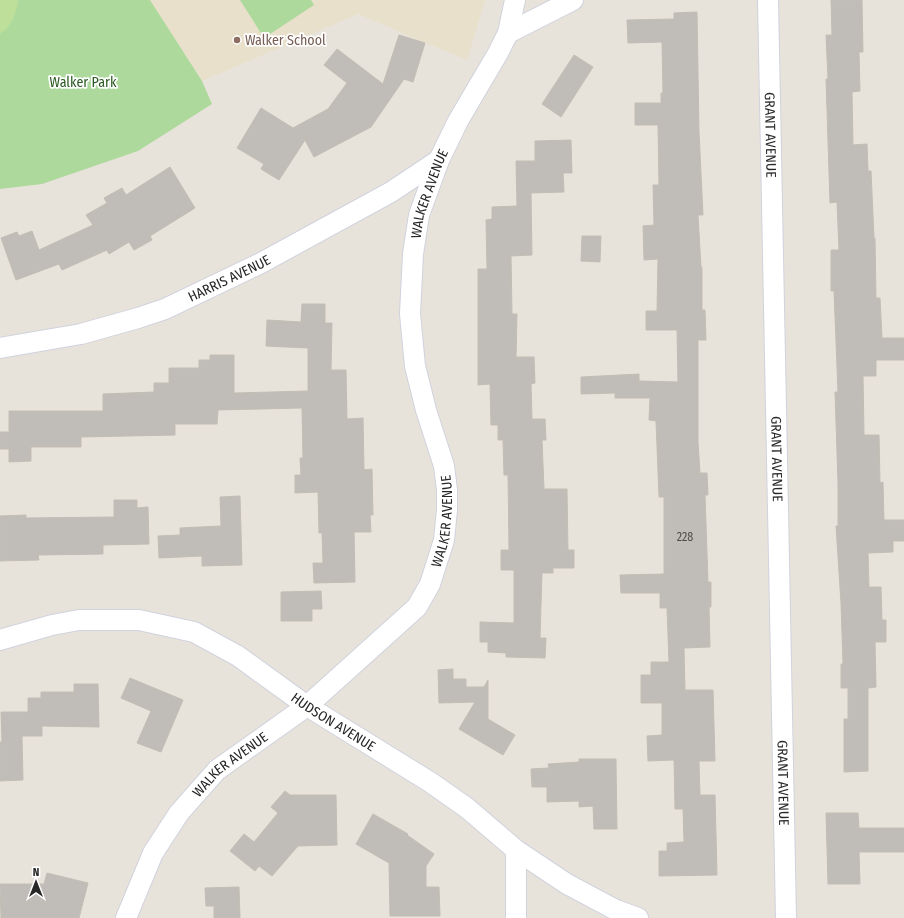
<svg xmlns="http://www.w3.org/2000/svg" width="904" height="918" font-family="'Fira Sans Condensed',sans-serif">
	<rect width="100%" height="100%" fill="#e8e3da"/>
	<path fill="#e8e0cb" d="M 150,0 L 485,0 L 467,60 L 358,14 L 202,81 Z"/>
	<path fill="#aed99c" d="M 0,0 L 150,0 L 202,81 L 212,104 L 138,151 L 42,184 L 0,189 Z
		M 240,0 L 311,0 L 314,5 L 264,38 Z"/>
	<path fill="#bedf99" d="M 0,0 L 18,0 C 16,14 12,26 0,34 Z"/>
	<path fill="#c0bcb7" stroke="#c3beb4" d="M 831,0 L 862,0 L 863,52 L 859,52 L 860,91 L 852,92 L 853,145 L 867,144 L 868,171 L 871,171 L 874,238 L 875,238 L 876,298 L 880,298 L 882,338 L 904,338 L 904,360 L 876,360 L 876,376 L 863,376 L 864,435 L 879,435 L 880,483 L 883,482 L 884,520 L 904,520 L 904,541 L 893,541 L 893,552 L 868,553 L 869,587 L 881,587 L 882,620 L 886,620 L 886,642 L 875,642 L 876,687 L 868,688 L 868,771 L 844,772 L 844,719 L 848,719 L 848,688 L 841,688 L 841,664 L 843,664 L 841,603 L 836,526 L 838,526 L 838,483 L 835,392 L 838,392 L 834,291 L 831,291 L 831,250 L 839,250 L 837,202 L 830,203 L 826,79 L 828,79 L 826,35 L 832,35 Z
		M 697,12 L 699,132 L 703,215 L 698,215 L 701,267 L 702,267 L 702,310 L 705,310 L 706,340 L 698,340 L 698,442 L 700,473 L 707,473 L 708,495 L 705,495 L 708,582 L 711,582 L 711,607 L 709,607 L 710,647 L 684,648 L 685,690 L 713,690 L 715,761 L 699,761 L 700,795 L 715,795 L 717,875 L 659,876 L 659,851 L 667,851 L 667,843 L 684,842 L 683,809 L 675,809 L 674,760 L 648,761 L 647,736 L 662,735 L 662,703 L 641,703 L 641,675 L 651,675 L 651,662 L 669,662 L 667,608 L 660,608 L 660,593 L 621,593 L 620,575 L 664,574 L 664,497 L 659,497 L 656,421 L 649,420 L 650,398 L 615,398 L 615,393 L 581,394 L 581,377 L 639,374 L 639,381 L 678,382 L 677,330 L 646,330 L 646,311 L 657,311 L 658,259 L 644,260 L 643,226 L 654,225 L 653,185 L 659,185 L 658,125 L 635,125 L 635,103 L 661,103 L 661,93 L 663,93 L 662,42 L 628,43 L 627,20 L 674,19 L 674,13 Z
		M 399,35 L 425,43 L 413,82 L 404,79 L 371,127 L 314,157 L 305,140 L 279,180 L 261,169 L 264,164 L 237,148 L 261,108 L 293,128 L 328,109 L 347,83 L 324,65 L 337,49 L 383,84 Z
		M 574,55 L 593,67 L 561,117 L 542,104 Z
		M 571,140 L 572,173 L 563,173 L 564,192 L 531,193 L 532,255 L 511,256 L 512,314 L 517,314 L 516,357 L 534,357 L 535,383 L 531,384 L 532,419 L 545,419 L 546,440 L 542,440 L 544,489 L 567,489 L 568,550 L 574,550 L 574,568 L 553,568 L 553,573 L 542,573 L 540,638 L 546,638 L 545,658 L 506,657 L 506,653 L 488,652 L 488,642 L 480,642 L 480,622 L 514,623 L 514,570 L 501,570 L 501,550 L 509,550 L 508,475 L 504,475 L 503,440 L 498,440 L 498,425 L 491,425 L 490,384 L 478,385 L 478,269 L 487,269 L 486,220 L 492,219 L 492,207 L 517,206 L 516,161 L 535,161 L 535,141 Z
		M 170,167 L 195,208 L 150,236 L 152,240 L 134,250 L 129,242 L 109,254 L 107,250 L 62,270 L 59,264 L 16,280 L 1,238 L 17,232 L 19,236 L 32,231 L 39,250 L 93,225 L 86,215 L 107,203 L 104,198 L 122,188 L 126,195 Z
		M 582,236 L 601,236 L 600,262 L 581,261 Z
		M 302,304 L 325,304 L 325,323 L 332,323 L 331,370 L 346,370 L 347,419 L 363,418 L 364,470 L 372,469 L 373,515 L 370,515 L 371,532 L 354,532 L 355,582 L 314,583 L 313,563 L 323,563 L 322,533 L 319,533 L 318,492 L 295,493 L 295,475 L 301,475 L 300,458 L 303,458 L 302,408 L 218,410 L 217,424 L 175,424 L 175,435 L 81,437 L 81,447 L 31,447 L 31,461 L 9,462 L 9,449 L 0,449 L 0,432 L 9,432 L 9,411 L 103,411 L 103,394 L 154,392 L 154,383 L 169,383 L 169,368 L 199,368 L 199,360 L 210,360 L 210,355 L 234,355 L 234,393 L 308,391 L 308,348 L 266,346 L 267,320 L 301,322 Z
		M 240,496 L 242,565 L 202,566 L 202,556 L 159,558 L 158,536 L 180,535 L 180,528 L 221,526 L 220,497 Z
		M 114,500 L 137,500 L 137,508 L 148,507 L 149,544 L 103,545 L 103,554 L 38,555 L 39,560 L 0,561 L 0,516 L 26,515 L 26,518 L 114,517 Z
		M 321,591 L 322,609 L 312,609 L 312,621 L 281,621 L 281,592 Z
		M 453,669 L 453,679 L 466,679 L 466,687 L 484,687 L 488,680 L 488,719 L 515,735 L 503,755 L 459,729 L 475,702 L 439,703 L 438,670 Z
		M 130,678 L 183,700 L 161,752 L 137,743 L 151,711 L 121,698 Z
		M 74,684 L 98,684 L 99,727 L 42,726 L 42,736 L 22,736 L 23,780 L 0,781 L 0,742 L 2,742 L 1,712 L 28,712 L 28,698 L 41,698 L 41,692 L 74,692 Z
		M 579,759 L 616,759 L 617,829 L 594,829 L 593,806 L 579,807 L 579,801 L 547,802 L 547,787 L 532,787 L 531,769 L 549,768 L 548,764 L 579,762 Z
		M 285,791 L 290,795 L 336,795 L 337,845 L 298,846 L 272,876 L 259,866 L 255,871 L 230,851 L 244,834 L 254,842 L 278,813 L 271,807 Z
		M 826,813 L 858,813 L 859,828 L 904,828 L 904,852 L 859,852 L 860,884 L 828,884 Z
		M 373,814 L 408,834 L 407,835 L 434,854 L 426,866 L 426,887 L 439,887 L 440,916 L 390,916 L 389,863 L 356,844 Z
		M 47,873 L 88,883 L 79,918 L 1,918 L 0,884 L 44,884 Z
		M 239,887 L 240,918 L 214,918 L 214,906 L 206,906 L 205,888 Z"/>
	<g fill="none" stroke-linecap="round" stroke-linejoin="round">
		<g stroke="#d0d2de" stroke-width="22">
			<g id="street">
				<path id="s1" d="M 768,0 L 786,918"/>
				<path d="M 508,33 L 573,0"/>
				<path id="s2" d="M 0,348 L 81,334 L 138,318 L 165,309 L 261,263 L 391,192 L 439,160"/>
				<path id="s3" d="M 0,640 L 52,625 L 79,620 L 139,620 L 194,632 L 238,656 L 307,706 L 430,782 L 467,808 L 516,850 L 567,884 L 616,910 L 638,918"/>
				<path d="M 516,850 L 516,918"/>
				<path id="s4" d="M 126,918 L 153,853 L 179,813 L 217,770 L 307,706 L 417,607 L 430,584 L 444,540 L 447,510 L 447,490 L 444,466 L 426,410 L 415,366 L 410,314 L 413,254 L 419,215 L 439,160 L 458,121 L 498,53 L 508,33 L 515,0"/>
			</g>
		</g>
		<use href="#street" stroke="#fff" stroke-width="20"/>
	</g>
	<circle fill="#8d6e63" stroke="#fff" stroke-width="1.5" cx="237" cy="40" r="4"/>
	<g text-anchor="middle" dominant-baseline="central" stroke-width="3.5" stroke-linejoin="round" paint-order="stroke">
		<g font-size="12" fill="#4d4c4b">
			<text x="685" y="537">228</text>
		</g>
		<g font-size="14" fill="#785e54" stroke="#fff" text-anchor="start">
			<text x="245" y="40">Walker School</text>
		</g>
		<g font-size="14" fill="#2a5a21" stroke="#fff">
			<text x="83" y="82">Walker Park</text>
		</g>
		<g font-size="14" fill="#272727" stroke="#fff">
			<text stroke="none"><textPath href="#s1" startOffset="135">GRANT AVENUE</textPath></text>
			<text stroke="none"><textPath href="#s4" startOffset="860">WALKER AVENUE</textPath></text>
			<text stroke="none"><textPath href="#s2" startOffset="241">HARRIS AVENUE</textPath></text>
			<text stroke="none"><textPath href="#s1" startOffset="459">GRANT AVENUE</textPath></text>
			<text stroke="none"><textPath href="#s4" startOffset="525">WALKER AVENUE</textPath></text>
			<text stroke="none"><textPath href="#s3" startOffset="364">HUDSON AVENUE</textPath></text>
			<text stroke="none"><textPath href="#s4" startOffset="189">WALKER AVENUE</textPath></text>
			<text stroke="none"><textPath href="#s1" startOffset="783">GRANT AVENUE</textPath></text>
		</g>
	</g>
	<g transform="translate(36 882)" stroke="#ffffff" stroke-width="3" paint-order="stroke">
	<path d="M0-3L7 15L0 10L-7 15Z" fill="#272727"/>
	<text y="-6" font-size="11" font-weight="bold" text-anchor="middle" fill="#272727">N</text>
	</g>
</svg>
